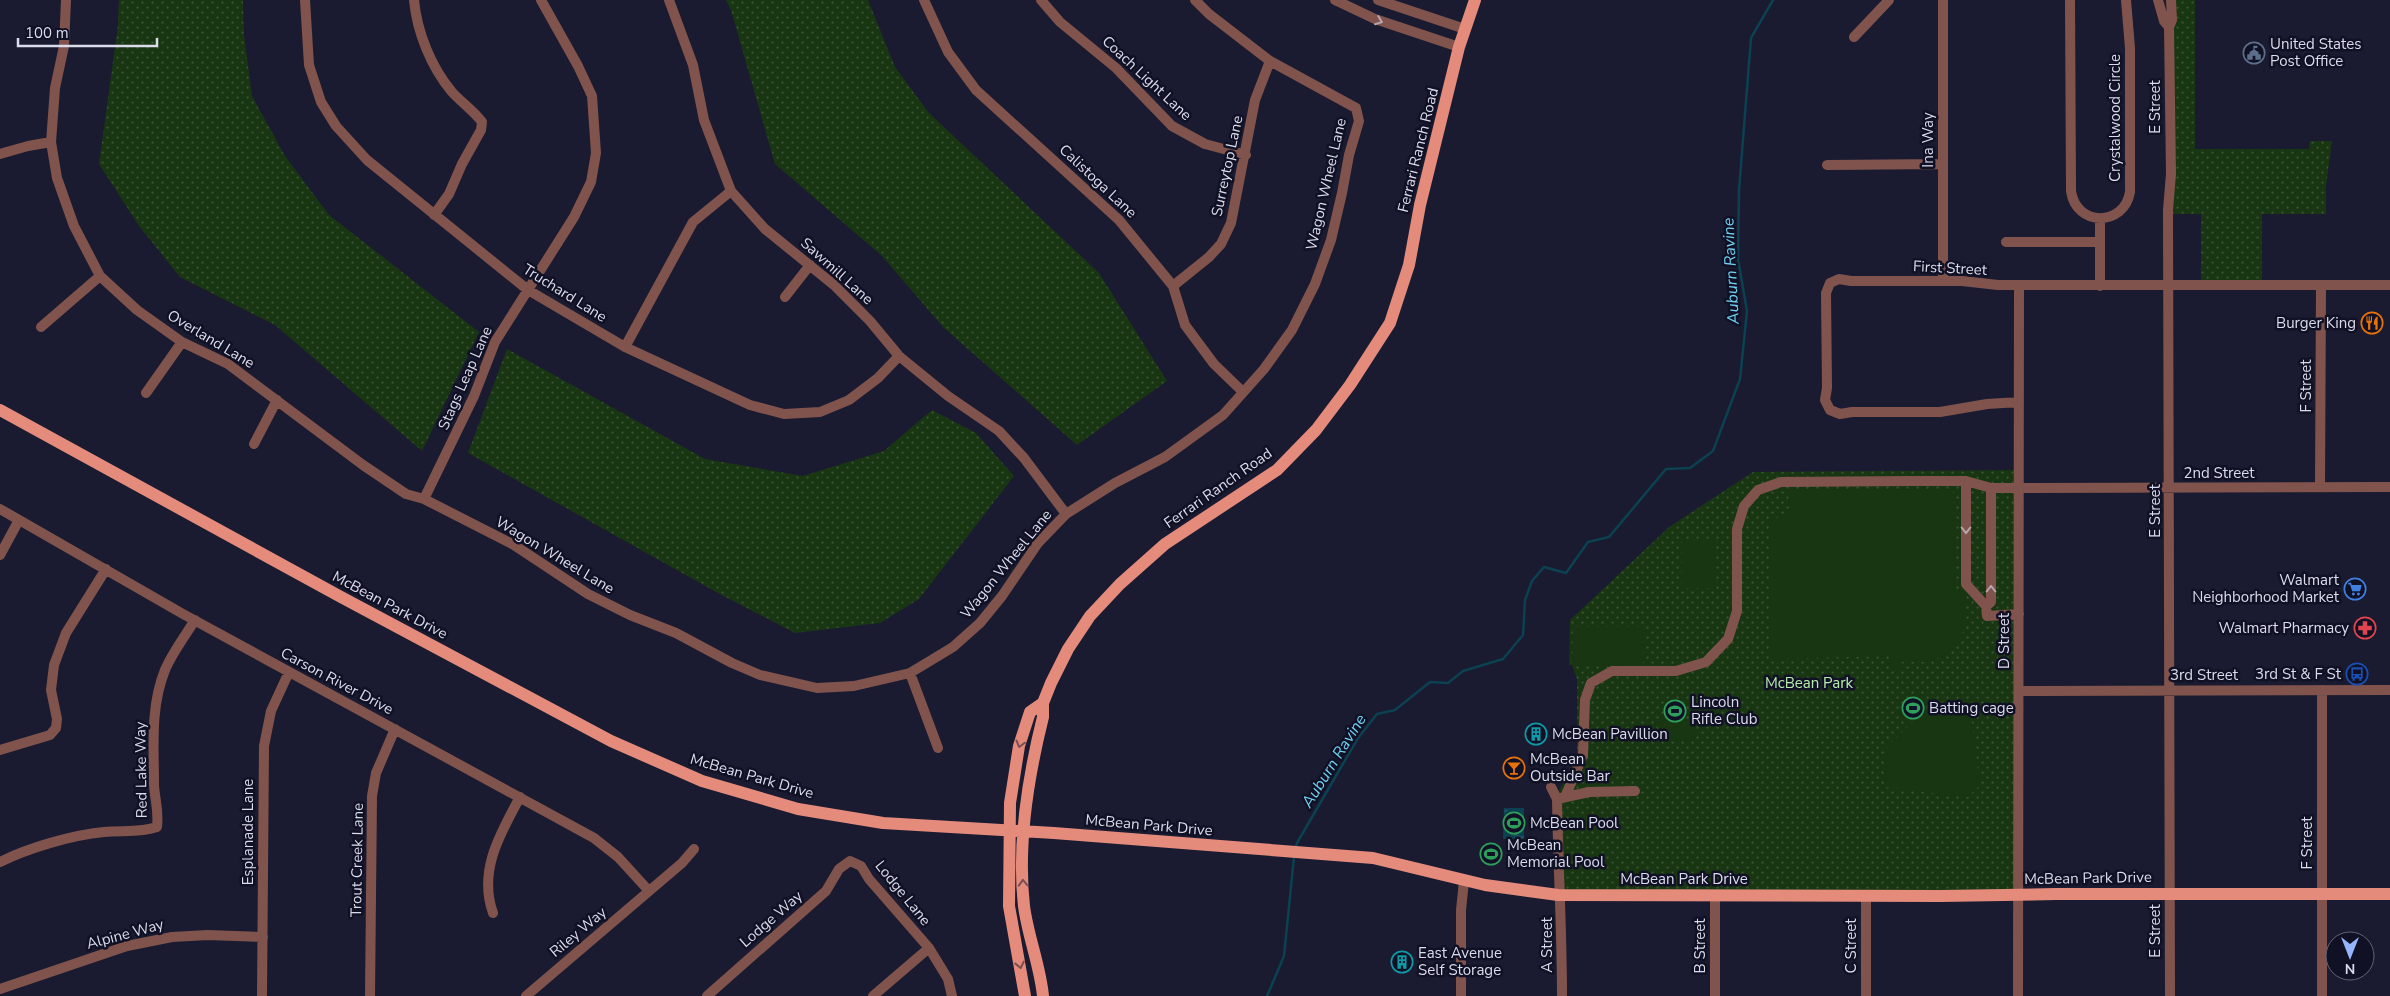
<svg xmlns="http://www.w3.org/2000/svg" width="2390" height="996" font-family="'Nunito Sans',sans-serif">
	<defs>
		<pattern id="green-dots" width="8" height="8" patternUnits="userSpaceOnUse" patternTransform="scale(1.25)"><rect width="8" height="8" fill="#193612"/><path d="M2 2h.1M6 6h.1" fill="none" stroke="#3a5235" stroke-width="1.8" stroke-linecap="round"/></pattern>
		<pattern id="water-ripples" width="26" height="14" patternUnits="userSpaceOnUse" patternTransform="scale(1.25)"><rect width="26" height="14" fill="#0b4151"/><path d="M2 4q2-2 4 0t4 0M15 11q2-2 4 0t4 0" fill="none" stroke="#2e5c6a"/></pattern>
	</defs>
	<rect width="100%" height="100%" fill="#1a1b30"/>
	<path fill="url(#green-dots)" d="M 119,0 L 243,0 L 244,35 L 252,96 L 285,156 L 329,215 L 479,332 L 422,451 L 275,325 L 180,277 L 139,226 L 99,164 L 118,25 Z
		M 726,0 L 868,0 L 895,67 L 929,113 L 1099,273 L 1167,381 L 1077,445 L 944,328 L 882,256 L 775,164 L 731,10 Z
		M 2168,0 L 2195,0 L 2195,149 L 2309,149 L 2310,141 L 2332,141 L 2326,186 L 2326,214 L 2262,214 L 2262,283 L 2201,283 L 2201,214 L 2170,214 Z
		M 507,349 L 705,459 L 803,476 L 884,451 L 932,410 L 976,433 L 1014,476 L 919,599 L 880,623 L 795,633 L 716,592 L 468,453 Z
		M 2016,470 L 2015,891 L 1559,890 L 1556,797 L 1577,754 L 1577,679 L 1572,665 L 1569,665 L 1570,620 L 1669,527 L 1753,472 Z"/>
	<path fill="#193612" d="M 1953,489 L 1955,590 L 1964,589 L 1964,629 L 1959,644 L 1944,655 L 1929,662 L 1902,662 L 1901,669 L 1891,669 L 1890,656 L 1771,659 L 1769,523 L 1775,518 L 1790,515 L 1788,490 Z
		M 1682,541 L 1714,541 L 1714,588 L 1682,588 Z
		M 1573,627 L 1644,627 L 1643,666 L 1572,665 Z
		M 1919,691 L 1930,703 L 1908,724 L 1897,712 Z
		M 1969,702 L 1980,785 L 1968,797 L 1884,787 L 1887,747 L 1931,704 Z
		M 1694,720 L 1695,740 L 1658,741 L 1658,721 Z"/>
	<path fill="url(#water-ripples)" d="M 1504,808 L 1524,808 L 1524,839 L 1503,839 Z"/>
	<g fill="none" stroke-linecap="round" stroke-linejoin="round">
		<path stroke="#0b4151" stroke-width="2.5" d="M 1295,849 L 1297,843 L 1358,738 L 1377,714 L 1395,710 L 1430,682 L 1448,683 L 1463,671 L 1503,659 L 1523,635 L 1525,600 L 1532,581 L 1544,567 L 1566,573 L 1588,542 L 1609,537 L 1666,469 L 1690,468 L 1713,451 L 1740,379 L 1747,311 L 1738,259 L 1739,190 L 1751,38 L 1773,0
			M 1267,996 L 1284,956 L 1294,857"/>
		<path stroke="#80544d" stroke-width="10" d="M 66,0 L 64,46 L 55,88 L 51,142 L 57,178 L 74,226 L 100,276 L 137,310 L 182,342 L 228,364 L 363,465 L 406,494 L 424,499 L 514,545 L 588,594 L 630,615 L 676,633 L 732,663 L 760,675 L 817,688 L 854,686 L 910,673 L 953,647 L 980,623 L 1002,596 L 1038,543 L 1066,514 L 1115,483 L 1165,457 L 1223,415 L 1264,369 L 1292,330 L 1315,284 L 1331,240 L 1342,193 L 1349,155 L 1359,121 L 1356,108 L 1270,61 L 1209,14 L 1195,0
			M 305,0 L 309,65 L 321,102 L 336,126 L 367,160 L 528,290 L 625,347 L 750,405 L 784,414 L 820,412 L 849,400 L 878,378 L 899,356
			M 414,0 C 417,32 431,67 452,92 C 462,103 474,111 482,122 L 481,130 L 462,164 L 449,194 L 434,215
			M 669,0 L 693,65 L 704,120 L 731,191 L 765,229 L 834,285 L 870,321 L 899,356 L 948,396 L 999,431 L 1024,458 L 1066,514
			M 924,0 L 948,52 L 976,90 L 1119,220 L 1173,286 L 1185,325 L 1214,364 L 1242,391
			M 1041,0 L 1060,22 L 1116,68 L 1172,126 L 1205,144 L 1246,155
			M 1335,0 L 1375,19 L 1459,47
			M 1378,0 L 1465,29
			M 1943,0 L 1943,281
			M 2070,0 L 2071,191 C 2076,227 2124,227 2130,192 L 2130,48 L 2126,0
			M 2158,0 L 2164,21 L 2169,27
			M 1854,37 L 1889,0
			M 0,154 L 28,146 L 51,142
			M 1827,165 L 1943,164
			M 2006,242 L 2100,242
			M 1173,286 L 1209,257 L 1221,244 L 1231,223 L 1255,100 L 1270,61
			M 2100,286 L 2100,219
			M 785,297 L 810,265
			M 41,327 L 100,276
			M 625,347 L 693,222 L 731,191
			M 146,393 L 182,342
			M 2019,402 L 1987,404 L 1940,412 L 1852,412 L 1840,414 L 1830,410 L 1825,400 L 1827,388 L 1826,293 L 1830,283 L 1839,279 L 1851,281 L 1962,281 L 1998,285 L 2390,285
			M 254,444 L 277,400
			M 1966,481 L 1966,584 L 1986,606 L 1991,602 L 1991,488
			M 2320,487 L 2321,285
			M 424,499 L 474,396 L 495,342 L 574,217 L 591,182 L 596,153 L 592,96 L 578,66 L 541,0
			M 0,509 L 183,614 L 594,838 L 618,857 L 649,891
			M 0,555 L 19,520
			M 1986,606 L 1987,616 L 2019,614
			M 910,673 L 938,748
			M 2322,690 L 2322,996
			M 2019,691 L 2390,690
			M 0,750 L 50,735 L 56,728 L 57,719 L 51,690 L 54,665 L 66,633 L 106,569
			M 1551,787 L 1557,799
			M 1565,797 L 1583,755 L 1585,700 L 1591,683 L 1612,671 L 1676,671 L 1706,662 L 1728,639 L 1737,611 L 1737,529 L 1744,506 L 1758,490 L 1781,482 L 1911,481 L 1966,481 L 1991,488 L 2390,487
			M 0,862 C 28,848 72,835 104,832 C 122,830 140,833 157,827 C 159,810 155,801 154,785 C 154,747 150,707 165,670 C 172,653 185,636 195,620
			M 1866,896 L 1866,996
			M 493,913 C 478,871 500,834 520,797
			M 0,989 L 127,946 L 172,937 L 208,935 L 263,937
			M 262,996 L 264,746 L 271,711 L 289,672
			M 370,996 L 372,796 L 376,773 L 395,729
			M 526,996 L 682,863 L 694,849
			M 707,996 L 826,891 L 839,869 L 850,861 L 861,866 L 869,879 L 929,948 L 948,979 L 952,996
			M 873,996 L 929,948
			M 1461,996 L 1461,910 L 1464,881
			M 1562,996 C 1562,930 1558,865 1557,799 L 1589,792 L 1635,791
			M 1715,996 L 1715,896
			M 2018,996 L 2019,285
			M 2170,996 L 2168,210 L 2171,174 L 2169,27 L 2172,20 L 2171,0"/>
		<path stroke="#e58b7c" stroke-width="12" d="M 0,410 L 341,597 L 611,741 L 702,781 L 798,809 L 883,823 L 1054,833 L 1373,858 L 1485,885 L 1558,895 L 1941,896 L 2056,894 L 2390,894
			M 1025,996 L 1009,906 L 1010,803 L 1019,746 L 1030,712 L 1043,703
			M 1043,996 C 1040,965 1028,937 1024,906 C 1017,844 1028,777 1043,717 L 1043,703 L 1051,683 L 1068,649 L 1090,616 L 1120,584 L 1165,544 L 1277,470 L 1316,430 L 1350,385 L 1390,323 L 1409,265 L 1420,205 L 1459,47 L 1475,0"/>
	</g>
	<defs><path id="oneway-chevron" d="M-2-3.5L2.5 0L-2 3.5" fill="none" stroke-width="1.6" stroke-linecap="round" stroke-linejoin="round" transform="scale(1.25)"/></defs>
	<g stroke="#b7a6ac">
		<use href="#oneway-chevron" transform="translate(1379 21) rotate(21)"/>
		<use href="#oneway-chevron" transform="translate(1966 530) rotate(90)"/>
		<use href="#oneway-chevron" transform="translate(1991 589) rotate(-90)"/>
	</g>
	<g stroke="#7b4e51">
		<use href="#oneway-chevron" transform="translate(1020 744) rotate(105)"/>
		<use href="#oneway-chevron" transform="translate(1023 883) rotate(-92)"/>
		<use href="#oneway-chevron" transform="translate(1020 965) rotate(78)"/>
	</g>
	<defs>
		<g id="civic-ring" transform="scale(1.125)"><circle r="9.5" fill="#111126" stroke="#5c6f8a" stroke-width="1.5"/><path d="M-.6-6.5H3V-4.5H.6V-3L4-1V1h2V6H-6V1h2V-1L-.6-3ZM-1.2 2.5V6h2.4V2.5Z" fill="#5c6f8a"/></g>
		<g id="restaurant-ring" transform="scale(1.125)"><circle r="9.5" fill="#111126" stroke="#e8710a" stroke-width="1.5"/><path d="M-5-6h1v4h1v-4h1v4h1v-4h1v5L-1.5 .5V6h-2V.5L-5-1ZM5-6V6H3V1.5H1.5Q1.5-4 5-6Z" fill="#e8710a"/></g>
		<g id="supermarket-ring" transform="scale(1.125)"><circle r="9.5" fill="#111126" stroke="#3f7fe0" stroke-width="1.5"/><path d="M-6-5.5h2.5l.6 2H6L4.5 2H-2.5L-4.4-4H-6ZM-1.5 3.2a1.3 1.3 0 1 0 .1 0ZM3 3.2a1.3 1.3 0 1 0 .1 0Z" fill="#3f7fe0"/></g>
		<g id="pharmacy-ring" transform="scale(1.125)"><circle r="9.5" fill="#111126" stroke="#e0444e" stroke-width="1.5"/><path d="M-2-6h4v4h4v4h-4v4h-4v-4h-4v-4h4Z" fill="#e0444e"/></g>
		<g id="bus-ring" transform="scale(1.125)"><circle r="9.5" fill="#111126" stroke="#1a4fb4" stroke-width="1.5"/><path d="M-5-6H5V4H4V6H2V4H-2V6H-4V4H-5ZM-3.5-4V0h7V-4ZM-3.5 1.2v1.5H-2V1.2ZM2 1.2v1.5H3.5V1.2Z" fill="#1a4fb4"/></g>
		<g id="stadium-ring" transform="scale(1.125)"><circle r="9.5" fill="#111126" stroke="#2e9e5b" stroke-width="1.5"/><path d="M0-5a6.5 5 0 1 0 0 10a6.5 5 0 1 0 0-10ZM-3.5-1.8h7v3.6h-7Z" fill="#2e9e5b"/></g>
		<g id="building-ring" transform="scale(1.125)"><circle r="9.5" fill="#111126" stroke="#0f9aa8" stroke-width="1.5"/><path d="M-4-6H4V6H1V3H-1V6H-4ZM-2.5-4.3h1.7v1.8h-1.7ZM.8-4.3h1.7v1.8H.8ZM-2.5-1h1.7V.8h-1.7ZM.8-1h1.7V.8H.8Z" fill="#0f9aa8"/></g>
		<g id="bar-ring" transform="scale(1.125)"><circle r="9.5" fill="#111126" stroke="#e8710a" stroke-width="1.5"/><path d="M-6-5H6L.8 .8V4.5H3.5V6h-7V4.5H-.8V.8Z" fill="#e8710a"/></g>
	</defs>
	<g fill-rule="evenodd">
		<use href="#civic-ring" x="2254" y="53"/>
		<use href="#restaurant-ring" x="2372" y="323"/>
		<use href="#supermarket-ring" x="2355" y="589"/>
		<use href="#pharmacy-ring" x="2365" y="628"/>
		<use href="#bus-ring" x="2357" y="674"/>
		<use href="#stadium-ring" x="1913" y="708"/>
		<use href="#stadium-ring" x="1675" y="711"/>
		<use href="#building-ring" x="1536" y="734"/>
		<use href="#bar-ring" x="1514" y="768"/>
		<use href="#stadium-ring" x="1514" y="823"/>
		<use href="#stadium-ring" x="1491" y="854"/>
		<use href="#building-ring" x="1402" y="962"/>
	</g>
	<g text-anchor="middle" dominant-baseline="central" stroke-width="5" stroke-linejoin="round" paint-order="stroke">
		<g font-size="15" fill="#dbdceb" stroke="#111126" text-anchor="start">
			<text x="2270" y="44">United States<tspan x="2270" dy="17">Post Office</tspan></text>
			<text x="2356" y="323" text-anchor="end">Burger King</text>
			<text x="2339" y="580" text-anchor="end">Walmart<tspan x="2339" dy="17">Neighborhood Market</tspan></text>
			<text x="2349" y="628" text-anchor="end">Walmart Pharmacy</text>
			<text x="2341" y="674" text-anchor="end">3rd St &amp; F St</text>
			<text x="1691" y="702">Lincoln<tspan x="1691" dy="17">Rifle Club</tspan></text>
			<text x="1929" y="708">Batting cage</text>
			<text x="1552" y="734">McBean Pavillion</text>
			<text x="1530" y="759">McBean<tspan x="1530" dy="17">Outside Bar</tspan></text>
			<text x="1530" y="823">McBean Pool</text>
			<text x="1507" y="845">McBean<tspan x="1507" dy="17">Memorial Pool</tspan></text>
			<text x="1418" y="953">East Avenue<tspan x="1418" dy="17">Self Storage</tspan></text>
		</g>
		<g font-size="15" fill="#dbdceb" stroke="#111126">
			<text transform="translate(1147 78) rotate(43)">Coach Light Lane</text>
			<text transform="translate(2155 107) rotate(-90)">E Street</text>
			<text transform="translate(2115 118) rotate(-90)">Crystalwood Circle</text>
			<text transform="translate(1928 140) rotate(-90)">Ina Way</text>
			<text transform="translate(1418 150) rotate(-76)">Ferrari Ranch Road</text>
			<text transform="translate(1227 166) rotate(-78)">Surreytop Lane</text>
			<text transform="translate(1098 181) rotate(43)">Calistoga Lane</text>
			<text transform="translate(1326 184) rotate(-77)">Wagon Wheel Lane</text>
			<text transform="translate(1950 268) rotate(3)">First Street</text>
			<text transform="translate(837 271) rotate(42)">Sawmill Lane</text>
			<text transform="translate(565 293) rotate(32)">Truchard Lane</text>
			<text transform="translate(211 339) rotate(31)">Overland Lane</text>
			<text transform="translate(465 378) rotate(-66)">Stags Leap Lane</text>
			<text transform="translate(2306 386) rotate(-90)">F Street</text>
			<text x="2219" y="473">2nd Street</text>
			<text transform="translate(1218 488) rotate(-35)">Ferrari Ranch Road</text>
			<text transform="translate(2155 511) rotate(-90)">E Street</text>
			<text transform="translate(555 555) rotate(31)">Wagon Wheel Lane</text>
			<text transform="translate(1006 564) rotate(-51)">Wagon Wheel Lane</text>
			<text transform="translate(390 605) rotate(28)">McBean Park Drive</text>
			<text transform="translate(2004 641) rotate(-90)">D Street</text>
			<text x="2204" y="675">3rd Street</text>
			<text transform="translate(337 681) rotate(28)">Carson River Drive</text>
			<text transform="translate(141 770) rotate(-91)">Red Lake Way</text>
			<text transform="translate(752 776) rotate(16)">McBean Park Drive</text>
			<text transform="translate(1149 825) rotate(5)">McBean Park Drive</text>
			<text transform="translate(248 832) rotate(-90)">Esplanade Lane</text>
			<text transform="translate(2307 843) rotate(-90)">F Street</text>
			<text transform="translate(357 860) rotate(-89)">Trout Creek Lane</text>
			<text transform="translate(2088 878) rotate(-1)">McBean Park Drive</text>
			<text x="1684" y="879">McBean Park Drive</text>
			<text transform="translate(903 893) rotate(51)">Lodge Lane</text>
			<text transform="translate(771 919) rotate(-41)">Lodge Way</text>
			<text transform="translate(2155 931) rotate(-90)">E Street</text>
			<text transform="translate(578 932) rotate(-40)">Riley Way</text>
			<text transform="translate(125 934) rotate(-15)">Alpine Way</text>
			<text transform="translate(1547 945) rotate(-90)">A Street</text>
			<text transform="translate(1700 946) rotate(-90)">B Street</text>
			<text transform="translate(1851 946) rotate(-90)">C Street</text>
		</g>
		<g font-size="15" fill="#b8eeac" stroke="#111126">
			<text x="1809" y="683">McBean Park</text>
		</g>
		<g font-size="16" font-style="italic" fill="#70d3f4" stroke="#111126">
			<text transform="translate(1731 271) rotate(-93)">Auburn Ravine</text>
			<text transform="translate(1334 761) rotate(-58)">Auburn Ravine</text>
		</g>
	</g>
	<g transform="translate(2350 956) rotate(180)"><circle r="24" fill="#111126" stroke="#626275"/>
	<path d="M0-4L9 19L0 12L-9 19Z" fill="#95b6fd"/>
	<text y="-8" font-size="14" font-weight="bold" text-anchor="middle" fill="#dbdceb">N</text>
	</g>
	<path d="M18 38v8h139v-8" fill="none" stroke="#dbdceb" stroke-width="2.5"/>
	<text x="25" y="38" font-size="15" fill="#dbdceb" stroke="#111126" stroke-width="4" paint-order="stroke">100 m</text>
</svg>
